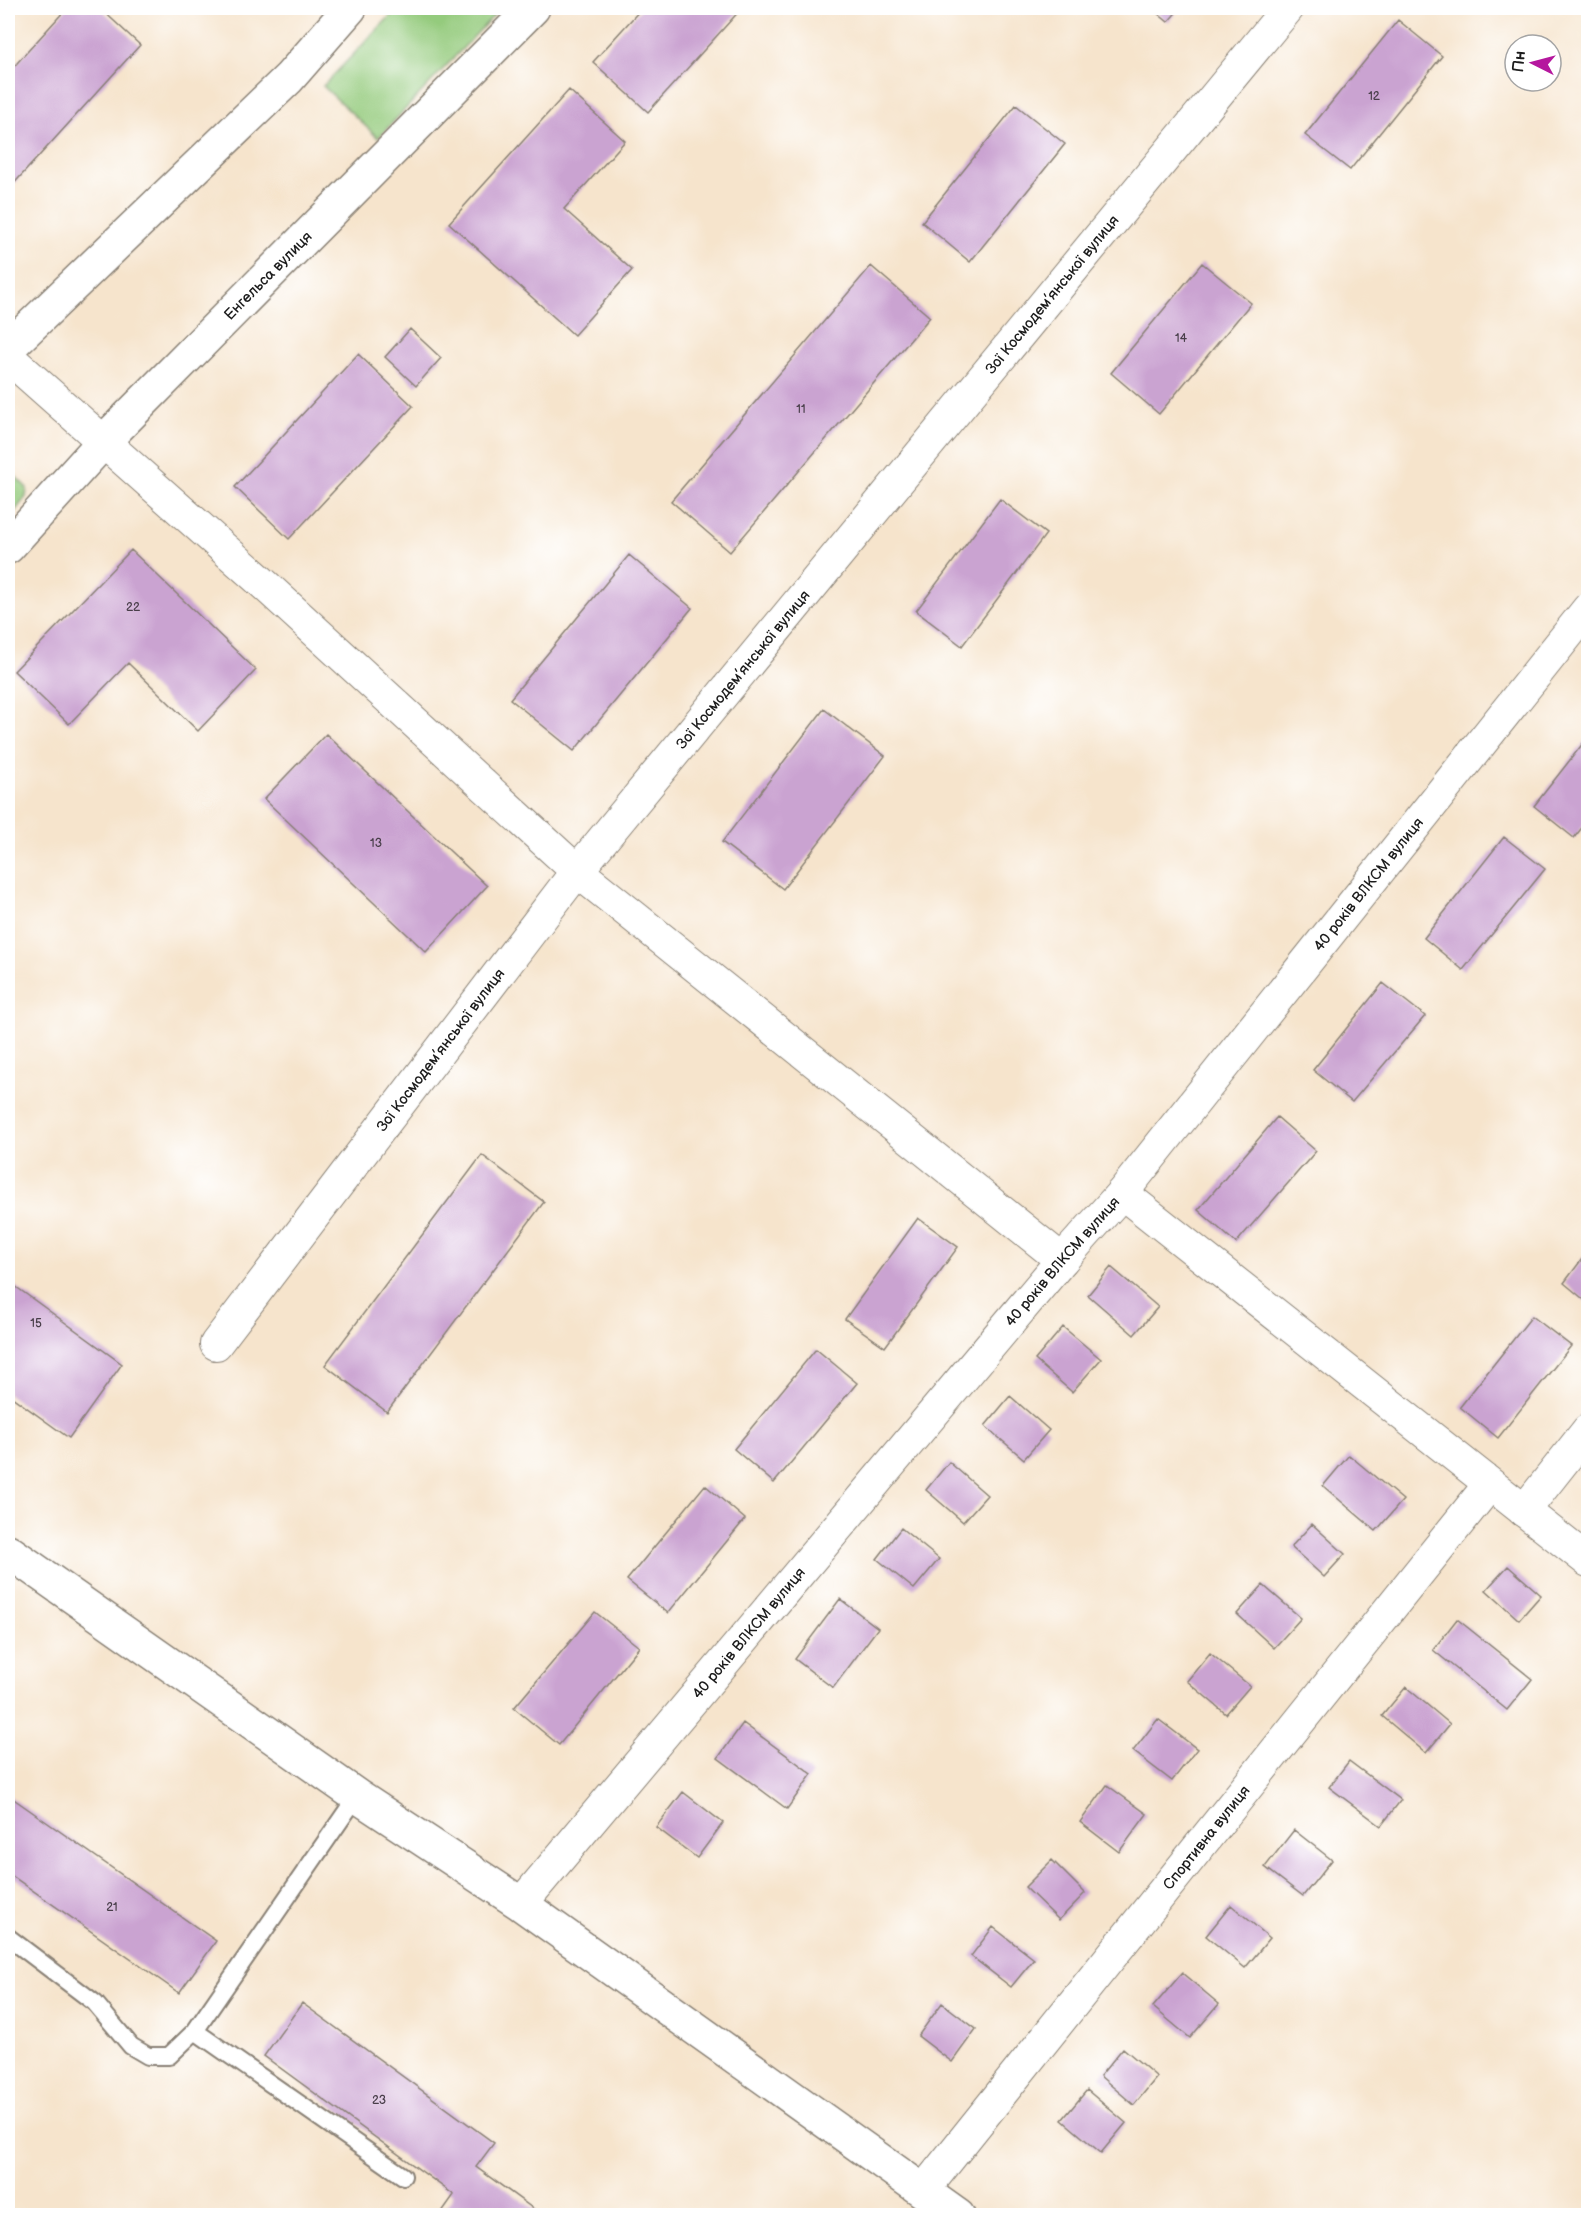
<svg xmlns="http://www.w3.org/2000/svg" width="1596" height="2223" font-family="'Balsamiq Sans',sans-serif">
	<rect width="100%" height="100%" fill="#fff"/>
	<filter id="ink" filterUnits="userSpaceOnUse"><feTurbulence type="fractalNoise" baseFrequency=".0167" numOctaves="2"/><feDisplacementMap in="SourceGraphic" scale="12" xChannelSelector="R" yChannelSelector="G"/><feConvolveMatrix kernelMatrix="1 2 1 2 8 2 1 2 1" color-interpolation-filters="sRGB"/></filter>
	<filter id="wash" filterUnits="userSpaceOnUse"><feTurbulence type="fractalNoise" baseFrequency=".008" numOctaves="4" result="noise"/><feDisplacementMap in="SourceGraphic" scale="24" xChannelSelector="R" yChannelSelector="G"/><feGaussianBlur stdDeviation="1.35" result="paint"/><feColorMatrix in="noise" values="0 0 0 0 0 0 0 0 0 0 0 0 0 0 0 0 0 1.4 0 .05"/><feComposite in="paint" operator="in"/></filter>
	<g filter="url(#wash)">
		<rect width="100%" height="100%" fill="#f6e4cc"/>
		<path fill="#94cb7d" stroke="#58744c" stroke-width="1.5" d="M 398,8 L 501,8 L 378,138 L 323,86 Z
			M 8,469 L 27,488 L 26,497 L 8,520 Z"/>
		<g id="blocks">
			<path fill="#caa3d1" d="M 67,8 L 100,8 L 140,45 L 8,190 L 8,73 Z
				M 642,8 L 742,8 L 648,112 L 593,62 Z
				M 1151,8 L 1180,8 L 1168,22 Z
				M 1398,20 L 1442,56 L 1350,170 L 1305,135 Z
				M 569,90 L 625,141 L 564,209 L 632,270 L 574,335 L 449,223 Z
				M 1016,105 L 1065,144 L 970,262 L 922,222 Z
				M 1202,263 L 1251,303 L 1159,414 L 1111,373 Z
				M 871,266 L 930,317 L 730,552 L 671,501 Z
				M 410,329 L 441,358 L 416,386 L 385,357 Z
				M 358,354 L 413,406 L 289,539 L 235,487 Z
				M 1000,499 L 1046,534 L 962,646 L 916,611 Z
				M 131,550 L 256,670 L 198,731 L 128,663 L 69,724 L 14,671 Z
				M 629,555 L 692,608 L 574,751 L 510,699 Z
				M 824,709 L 885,756 L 783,889 L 722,842 Z
				M 326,734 L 487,886 L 426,952 L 264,799 Z
				M 1588,737 L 1588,820 L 1574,838 L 1534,806 Z
				M 1504,837 L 1545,869 L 1463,970 L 1424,938 Z
				M 1383,983 L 1425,1016 L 1352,1102 L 1313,1070 Z
				M 1277,1117 L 1316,1151 L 1236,1243 L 1198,1210 Z
				M 482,1155 L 544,1202 L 387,1412 L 325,1365 Z
				M 918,1218 L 958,1247 L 885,1347 L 845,1319 Z
				M 1588,1251 L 1588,1303 L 1564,1283 Z
				M 1111,1267 L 1158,1307 L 1134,1335 L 1088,1295 Z
				M 8,1281 L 122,1364 L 69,1438 L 8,1394 Z
				M 1532,1316 L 1571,1346 L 1498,1438 L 1460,1407 Z
				M 1063,1327 L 1101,1359 L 1072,1392 L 1035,1360 Z
				M 816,1349 L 857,1383 L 774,1483 L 734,1449 Z
				M 1010,1396 L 1049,1430 L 1024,1459 L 985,1426 Z
				M 1349,1455 L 1403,1500 L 1376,1531 L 1323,1486 Z
				M 949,1462 L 987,1495 L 963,1522 L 926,1490 Z
				M 705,1485 L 745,1519 L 668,1613 L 627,1580 Z
				M 1312,1524 L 1345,1554 L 1324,1577 L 1291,1547 Z
				M 901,1528 L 939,1559 L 914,1589 L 877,1559 Z
				M 1508,1566 L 1541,1595 L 1519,1620 L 1486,1590 Z
				M 1263,1585 L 1301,1618 L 1274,1648 L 1237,1614 Z
				M 840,1599 L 878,1628 L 833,1688 L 795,1659 Z
				M 595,1612 L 639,1647 L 559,1745 L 514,1708 Z
				M 1457,1619 L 1532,1679 L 1507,1710 L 1433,1650 Z
				M 1210,1653 L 1250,1686 L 1226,1714 L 1187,1681 Z
				M 1406,1687 L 1450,1724 L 1426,1753 L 1382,1716 Z
				M 1158,1719 L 1197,1749 L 1172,1781 L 1133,1751 Z
				M 743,1723 L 812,1774 L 787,1809 L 718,1758 Z
				M 1349,1761 L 1401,1800 L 1381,1826 L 1329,1787 Z
				M 1107,1785 L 1147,1814 L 1119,1852 L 1080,1822 Z
				M 683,1792 L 723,1823 L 697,1858 L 656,1827 Z
				M 8,1795 L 216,1941 L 179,1993 L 8,1873 Z
				M 1294,1830 L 1332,1860 L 1303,1896 L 1265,1867 Z
				M 1052,1860 L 1085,1893 L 1059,1920 L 1025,1887 Z
				M 1231,1905 L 1270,1938 L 1245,1968 L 1206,1936 Z
				M 993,1927 L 1034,1959 L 1011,1987 L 971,1956 Z
				M 1182,1973 L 1219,2004 L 1190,2038 L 1153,2007 Z
				M 302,2003 L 494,2143 L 476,2167 L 543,2216 L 439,2216 L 454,2195 L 264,2056 Z
				M 942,2003 L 976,2029 L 952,2062 L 918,2036 Z
				M 1123,2048 L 1157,2077 L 1134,2105 L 1100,2076 Z
				M 1087,2090 L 1126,2123 L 1101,2153 L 1062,2120 Z"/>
		</g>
	</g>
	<g filter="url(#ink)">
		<use href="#blocks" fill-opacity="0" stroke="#898074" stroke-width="1.5"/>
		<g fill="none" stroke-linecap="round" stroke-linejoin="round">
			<g stroke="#898074" stroke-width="20">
				<path id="service" d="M 8,1937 L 95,2003 L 131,2046 L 148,2056 L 169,2056 L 195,2031 L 357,1796
					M 195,2031 L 403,2176"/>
			</g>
			<g stroke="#898074" stroke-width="34">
				<g id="minor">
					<path d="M 8,357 L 265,585 L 577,871 L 1062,1260"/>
					<path d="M 1122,1193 L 1588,1561"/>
					<path id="s1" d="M 216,1344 L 577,871 L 1288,8"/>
					<path d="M 1524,1511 L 1588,1430"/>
					<path id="s2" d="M 521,1904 L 1062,1260 L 1122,1193 L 1588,609"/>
					<path id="s3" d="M 923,2191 L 1489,1485"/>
				</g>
			</g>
			<g stroke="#898074" stroke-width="36">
				<g id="tertiary">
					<path d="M 8,348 L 289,78 L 350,8"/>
					<path id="s4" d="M 8,547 L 104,441 L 533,8"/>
				</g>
			</g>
			<g stroke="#898074" stroke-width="36">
				<path id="secondary" d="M 8,1551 L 357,1796 L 521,1904 L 958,2216"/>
			</g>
			<use href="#service" stroke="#fff" stroke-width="16"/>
			<use href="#minor" stroke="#fff" stroke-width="32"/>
			<use href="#tertiary" stroke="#fff" stroke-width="33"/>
			<use href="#secondary" stroke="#fff" stroke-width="33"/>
		</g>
	</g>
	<g text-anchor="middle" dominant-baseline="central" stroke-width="4.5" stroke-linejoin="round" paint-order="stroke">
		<g font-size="12" fill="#483e49">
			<text x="1374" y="96">12</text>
			<text x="1181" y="338">14</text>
			<text x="801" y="409">11</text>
			<text x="133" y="607">22</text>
			<text x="376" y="843">13</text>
			<text x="36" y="1323">15</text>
			<text x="112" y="1907">21</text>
			<text x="379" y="2100">23</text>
		</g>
		<g font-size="15" fill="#1c1c1c" stroke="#fff">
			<text stroke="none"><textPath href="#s4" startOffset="376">Енгельса вулиця</textPath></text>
			<text stroke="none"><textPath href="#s1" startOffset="1342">Зої Космодем’янської вулиця</textPath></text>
			<text stroke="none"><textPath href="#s1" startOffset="856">Зої Космодем’янської вулиця</textPath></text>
			<text stroke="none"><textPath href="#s2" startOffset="1326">40 років ВЛКСМ вулиця</textPath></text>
			<text stroke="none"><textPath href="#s1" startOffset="370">Зої Космодем’янської вулиця</textPath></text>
			<text stroke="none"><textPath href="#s2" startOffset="840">40 років ВЛКСМ вулиця</textPath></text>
			<text stroke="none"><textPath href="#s2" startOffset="354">40 років ВЛКСМ вулиця</textPath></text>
			<text stroke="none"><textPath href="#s3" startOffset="453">Спортивна вулиця</textPath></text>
		</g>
	</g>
	<rect width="1596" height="2223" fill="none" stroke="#fff" stroke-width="30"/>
	<g transform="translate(1533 63) rotate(276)"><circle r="28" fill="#ffffff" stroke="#a4a4a4" stroke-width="1.5"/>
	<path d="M0-4.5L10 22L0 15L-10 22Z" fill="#b5179e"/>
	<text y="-9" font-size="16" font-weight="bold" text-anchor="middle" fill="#1c1c1c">Пн</text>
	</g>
</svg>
